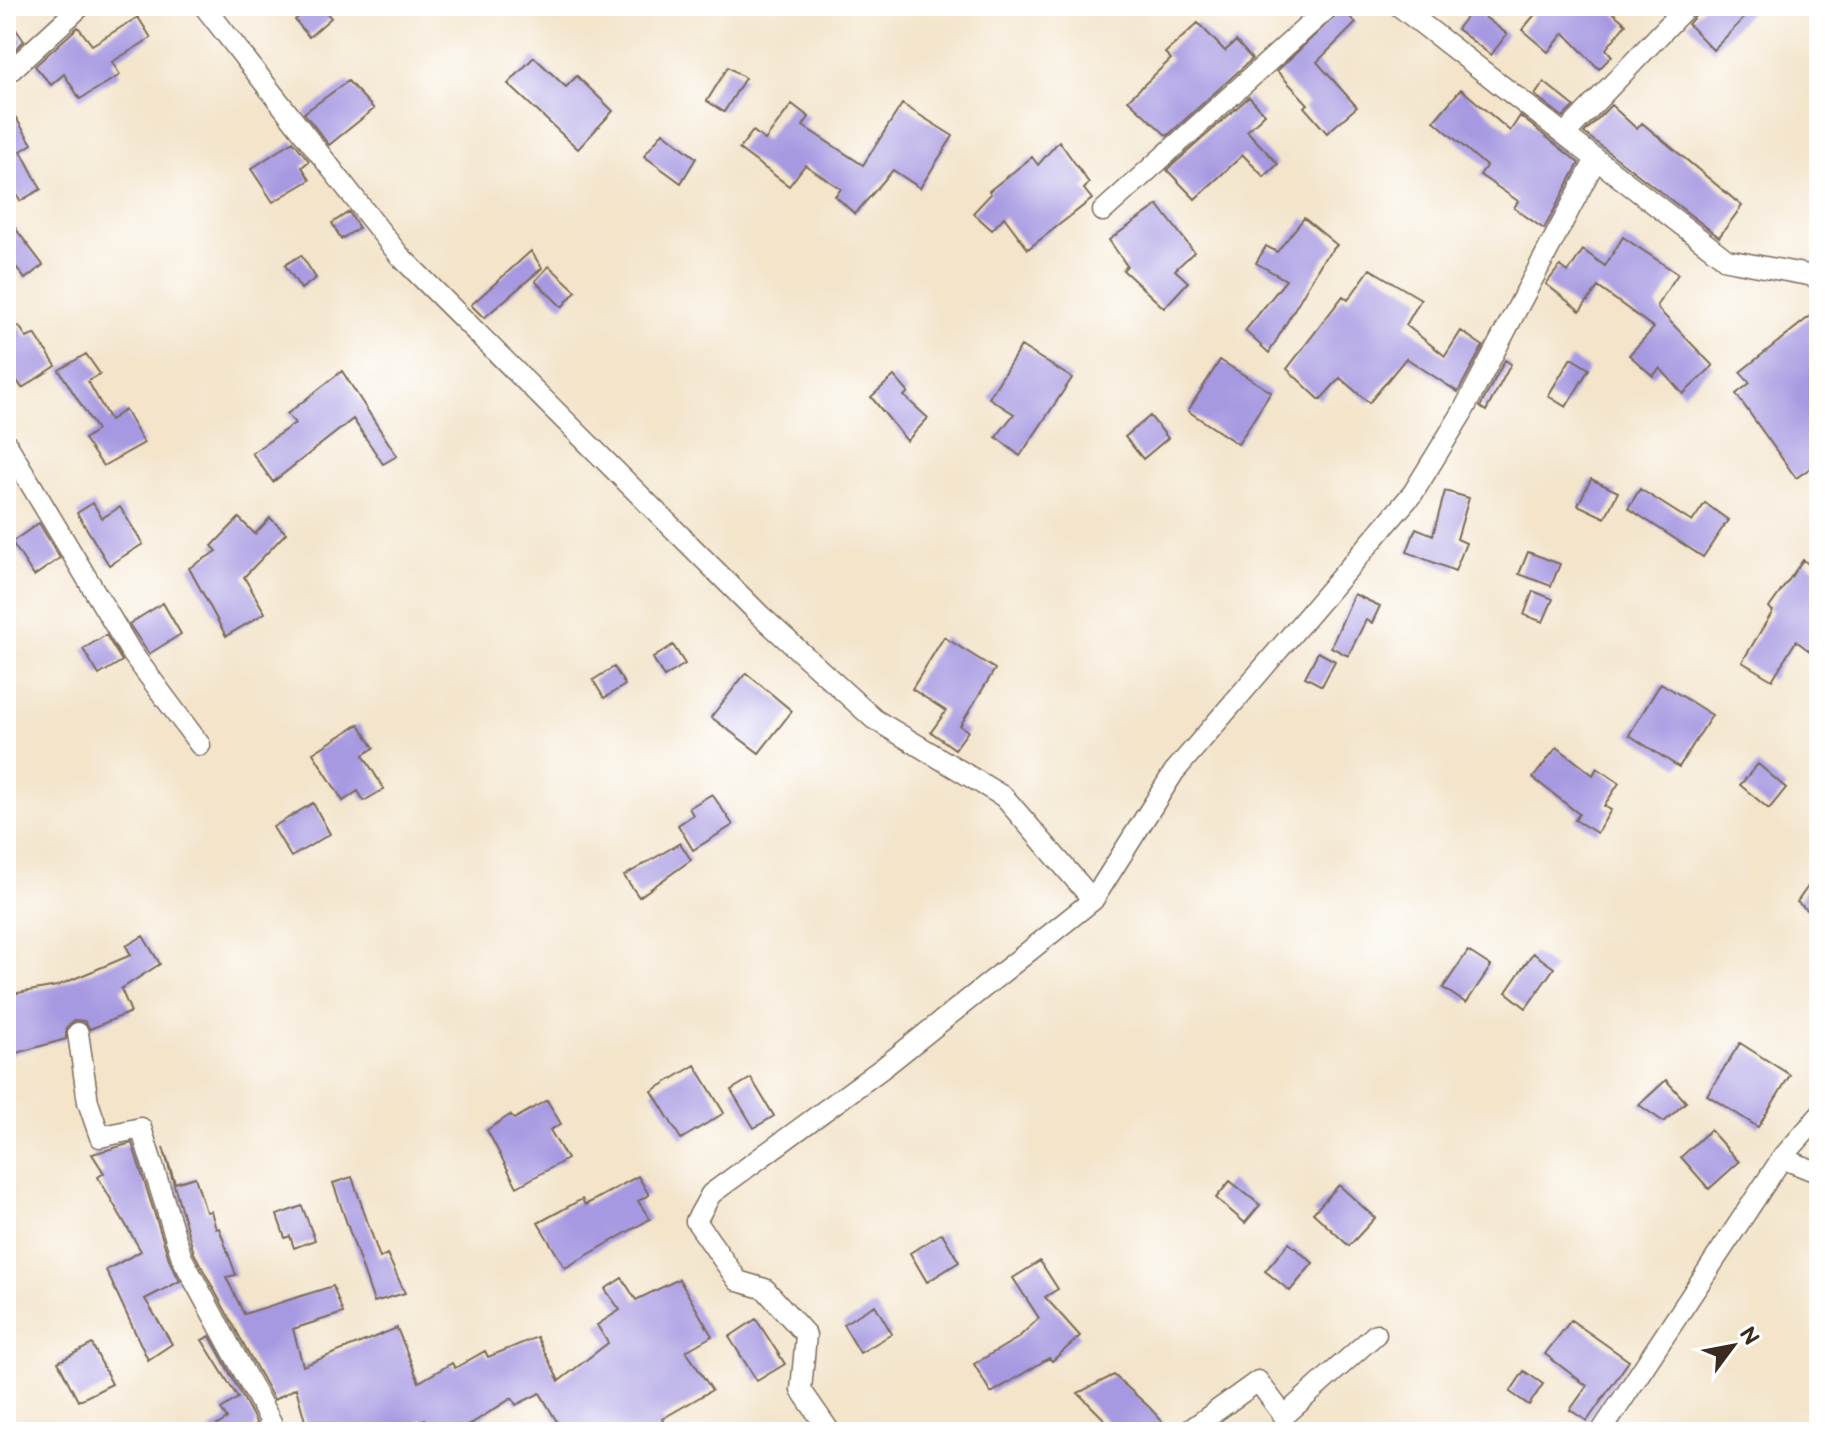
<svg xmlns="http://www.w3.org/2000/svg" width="1825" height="1438" font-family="'Balsamiq Sans',sans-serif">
	<rect width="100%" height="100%" fill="#fff"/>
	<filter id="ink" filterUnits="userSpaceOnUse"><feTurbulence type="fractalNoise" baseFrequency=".0125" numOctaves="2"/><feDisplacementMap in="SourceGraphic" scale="16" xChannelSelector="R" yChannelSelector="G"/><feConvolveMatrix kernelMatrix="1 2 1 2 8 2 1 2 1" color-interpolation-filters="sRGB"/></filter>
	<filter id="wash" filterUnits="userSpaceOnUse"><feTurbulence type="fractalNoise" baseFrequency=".006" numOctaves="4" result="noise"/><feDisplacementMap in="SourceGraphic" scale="32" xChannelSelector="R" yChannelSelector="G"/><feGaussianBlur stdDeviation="1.8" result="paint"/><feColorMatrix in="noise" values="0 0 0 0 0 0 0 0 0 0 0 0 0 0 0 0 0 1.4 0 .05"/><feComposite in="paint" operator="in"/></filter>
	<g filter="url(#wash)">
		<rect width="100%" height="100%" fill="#f3e4ca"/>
		<g id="blocks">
			<path fill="#a698e1" d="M 312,6 L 321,6 L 331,18 L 309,37 L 295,20 Z
				M 1542,6 L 1605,6 L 1626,24 L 1606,49 L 1612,56 L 1599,69 L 1564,33 L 1548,52 L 1522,30 Z
				M 1704,6 L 1756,6 L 1713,50 L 1688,24 Z
				M 1473,8 L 1507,34 L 1491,55 L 1457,29 Z
				M 1342,9 L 1356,23 L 1317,62 L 1357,107 L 1327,133 L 1304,107 L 1308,104 L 1277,71 Z
				M 6,15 L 24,41 L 9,55 L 6,51 Z
				M 138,17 L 151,38 L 112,62 L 120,75 L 80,99 L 64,74 L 51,85 L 35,66 L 78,27 L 92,45 Z
				M 1198,23 L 1225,51 L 1236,41 L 1252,59 L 1167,136 L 1128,100 L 1171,59 L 1165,53 Z
				M 534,57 L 566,87 L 577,76 L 613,111 L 578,149 L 508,84 Z
				M 728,67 L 745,78 L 724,112 L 707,101 Z
				M 348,81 L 374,109 L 329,145 L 304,113 Z
				M 1544,82 L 1574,106 L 1563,117 L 1535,95 Z
				M 1461,89 L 1510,131 L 1520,116 L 1579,163 L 1544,229 L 1514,208 L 1518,201 L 1480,175 L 1486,166 L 1434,121 Z
				M 1249,97 L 1265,114 L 1247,131 L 1278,164 L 1264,177 L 1243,155 L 1195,199 L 1167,170 Z
				M 6,102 L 32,144 L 21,151 L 41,189 L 20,201 L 6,175 Z
				M 792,104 L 809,117 L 803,126 L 863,165 L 902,104 L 953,136 L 920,188 L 893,170 L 855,214 L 835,196 L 841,189 L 805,165 L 789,186 L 739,149 L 753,131 L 765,140 Z
				M 1611,105 L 1637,129 L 1642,123 L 1742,206 L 1719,237 L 1584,133 Z
				M 663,132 L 696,158 L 681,183 L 644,156 Z
				M 293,141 L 309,161 L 302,167 L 310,180 L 273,202 L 251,169 Z
				M 1059,141 L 1089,183 L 1084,189 L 1092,199 L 1028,249 L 1004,217 L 992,230 L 973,213 L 991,194 L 989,191 L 1032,157 L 1038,165 Z
				M 1158,205 L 1194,252 L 1175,270 L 1188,282 L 1164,308 L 1123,270 L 1127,266 L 1109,240 Z
				M 349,212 L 359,228 L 341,239 L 332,223 Z
				M 6,216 L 43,265 L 25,279 L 6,253 Z
				M 1304,218 L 1337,245 L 1323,260 L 1269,353 L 1245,331 L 1286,280 L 1256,263 L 1266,246 L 1277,252 Z
				M 1623,237 L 1678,274 L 1657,305 L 1659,310 L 1713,366 L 1683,394 L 1660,368 L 1653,376 L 1629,355 L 1654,328 L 1598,287 L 1580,311 L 1546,284 L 1560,266 L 1568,272 L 1583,250 L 1605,266 Z
				M 531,251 L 542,268 L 484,318 L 471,305 Z
				M 301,255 L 316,278 L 301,289 L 285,265 Z
				M 549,266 L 576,291 L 562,307 L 535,281 Z
				M 1370,269 L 1421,299 L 1406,325 L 1445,356 L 1461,331 L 1483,346 L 1458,392 L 1406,358 L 1369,403 L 1340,378 L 1320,400 L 1287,369 L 1343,296 L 1348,300 Z
				M 1819,309 L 1819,462 L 1796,478 L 1736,394 L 1750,383 L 1740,372 Z
				M 19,326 L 27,338 L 35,334 L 56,366 L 22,388 L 6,364 L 6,334 Z
				M 1021,346 L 1072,378 L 1020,456 L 996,437 L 1014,414 L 989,398 Z
				M 86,354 L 100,374 L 88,381 L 110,420 L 125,410 L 144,443 L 103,466 L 84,439 L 97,430 L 59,370 Z
				M 1571,358 L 1589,369 L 1566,407 L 1548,396 Z
				M 1220,360 L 1271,392 L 1238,444 L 1188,411 Z
				M 1505,360 L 1511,364 L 1486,411 L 1480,407 Z
				M 342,371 L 397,456 L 383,464 L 353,419 L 273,482 L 252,453 L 295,423 L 287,414 Z
				M 894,376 L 908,392 L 904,396 L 928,418 L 907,441 L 871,397 Z
				M 1150,416 L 1168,438 L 1143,459 L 1125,437 Z
				M 1591,479 L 1618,492 L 1605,518 L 1578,505 Z
				M 1640,489 L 1692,522 L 1705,503 L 1728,520 L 1703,557 L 1628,508 Z
				M 1445,491 L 1469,498 L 1457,539 L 1466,543 L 1455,571 L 1407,552 L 1416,528 L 1433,535 Z
				M 93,503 L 102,518 L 120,507 L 143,544 L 109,565 L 77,513 Z
				M 239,518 L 255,534 L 270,518 L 286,533 L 244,577 L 265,613 L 226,636 L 189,568 L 217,551 L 212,546 Z
				M 39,523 L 60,558 L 34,576 L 12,542 Z
				M 1528,552 L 1560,564 L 1551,586 L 1519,574 Z
				M 1803,560 L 1819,571 L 1819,658 L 1796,641 L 1772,680 L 1742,662 L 1773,611 L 1769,608 Z
				M 1533,591 L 1553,599 L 1543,622 L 1524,615 Z
				M 1354,594 L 1380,606 L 1372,623 L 1366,620 L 1348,656 L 1331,647 Z
				M 163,603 L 181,634 L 149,654 L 129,624 Z
				M 106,635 L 122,661 L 99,675 L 83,649 Z
				M 944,637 L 995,669 L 960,726 L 968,731 L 955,749 L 931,732 L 946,711 L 912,689 Z
				M 673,645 L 685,664 L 664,677 L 653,658 Z
				M 1318,652 L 1335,661 L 1322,686 L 1305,677 Z
				M 614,667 L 625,685 L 604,698 L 593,680 Z
				M 746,673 L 792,711 L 759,753 L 711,717 Z
				M 1661,683 L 1712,715 L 1679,767 L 1629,735 Z
				M 359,724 L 374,748 L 363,755 L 384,789 L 364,801 L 358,791 L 343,801 L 313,753 Z
				M 1557,747 L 1593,775 L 1597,768 L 1619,783 L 1604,806 L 1611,810 L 1597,833 L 1575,820 L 1579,814 L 1533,778 Z
				M 1758,764 L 1786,788 L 1769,809 L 1740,785 Z
				M 712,794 L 733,825 L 693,850 L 678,825 L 693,815 L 689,808 Z
				M 313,803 L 330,834 L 291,857 L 273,827 Z
				M 680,843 L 691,860 L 639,897 L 624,876 Z
				M 1819,871 L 1819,919 L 1797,902 Z
				M 143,936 L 160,964 L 121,989 L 131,1012 L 90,1029 L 84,1021 L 75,1020 L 66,1028 L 66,1039 L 6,1056 L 6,995 L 57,986 L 131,955 L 126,946 Z
				M 1468,951 L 1491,966 L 1466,1003 L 1443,988 Z
				M 1533,953 L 1554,968 L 1526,1008 L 1506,992 Z
				M 1740,1043 L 1790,1075 L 1758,1127 L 1707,1095 Z
				M 695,1065 L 724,1113 L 681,1139 L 652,1091 Z
				M 751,1078 L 774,1116 L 754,1128 L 731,1090 Z
				M 1666,1080 L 1686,1102 L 1664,1122 L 1639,1105 Z
				M 547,1100 L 561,1124 L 550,1130 L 567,1159 L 517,1187 L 487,1130 L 510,1115 L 514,1119 Z
				M 1710,1130 L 1739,1162 L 1709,1189 L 1681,1157 Z
				M 132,1143 L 170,1262 L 180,1281 L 145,1299 L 172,1344 L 148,1360 L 106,1270 L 141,1251 L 98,1177 L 104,1173 L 92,1154 Z
				M 163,1147 L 175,1183 L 195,1177 L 206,1212 L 211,1211 L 216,1229 L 219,1228 L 236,1275 L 226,1277 L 244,1314 L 333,1286 L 343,1313 L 293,1329 L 303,1366 L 397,1328 L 419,1382 L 452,1363 L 455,1368 L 485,1351 L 488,1357 L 537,1337 L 559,1381 L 608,1343 L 597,1325 L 620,1310 L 605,1289 L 622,1278 L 636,1300 L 679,1279 L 712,1336 L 686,1351 L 712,1390 L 662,1419 L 666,1426 L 655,1432 L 563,1432 L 540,1393 L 516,1405 L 512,1398 L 458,1432 L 432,1432 L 425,1419 L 393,1432 L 308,1432 L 296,1388 L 274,1400 L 194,1253 Z
				M 638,1176 L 649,1195 L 638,1201 L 650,1219 L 565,1268 L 538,1223 L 582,1199 L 585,1205 Z
				M 352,1177 L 380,1258 L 387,1254 L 405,1293 L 374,1302 L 333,1183 Z
				M 1230,1181 L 1260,1205 L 1245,1223 L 1216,1198 Z
				M 1339,1185 L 1375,1218 L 1349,1246 L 1313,1213 Z
				M 302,1206 L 315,1240 L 294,1248 L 290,1236 L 285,1238 L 277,1215 Z
				M 942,1233 L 959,1262 L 927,1282 L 910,1253 Z
				M 1289,1243 L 1313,1263 L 1290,1291 L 1265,1271 Z
				M 1040,1261 L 1058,1289 L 1045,1297 L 1080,1336 L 1052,1361 L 1049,1358 L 991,1393 L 974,1364 L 1018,1338 L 1039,1318 L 1013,1278 Z
				M 875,1305 L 892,1334 L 860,1353 L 843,1324 Z
				M 756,1319 L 785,1364 L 757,1381 L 729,1337 Z
				M 1571,1320 L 1629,1361 L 1587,1421 L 1570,1410 L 1587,1386 L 1545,1354 Z
				M 210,1336 L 256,1422 L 253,1432 L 206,1432 L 227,1419 L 221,1409 L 238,1398 L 202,1340 Z
				M 92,1344 L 112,1384 L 78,1401 L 58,1362 Z
				M 1524,1371 L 1543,1384 L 1529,1405 L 1510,1392 Z
				M 1114,1375 L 1149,1407 L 1172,1432 L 1117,1432 L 1078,1393 Z"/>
		</g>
	</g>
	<g filter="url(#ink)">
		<use href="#blocks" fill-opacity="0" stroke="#7b6b5a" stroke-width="2"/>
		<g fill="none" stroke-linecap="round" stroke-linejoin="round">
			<g stroke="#7b6b5a" stroke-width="23">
				<path id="minor" d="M 204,6 L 399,255 L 761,616 L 874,719 L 1004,797 L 1093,900 L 1174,772 L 1413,493 L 1462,413 L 1596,159 L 1727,260 L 1819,277
					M 1399,6 L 1596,159
					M 6,75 L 81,6
					M 1565,134 L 1687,6
					M 1103,211 L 1330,6
					M 6,443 L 131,652 L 200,745
					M 78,1033 L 88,1102 L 100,1137 L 141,1128 L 182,1258 L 271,1422 L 266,1432
					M 1782,1158 L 1819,1116
					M 830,1432 L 801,1390 L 806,1335 L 765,1289 L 738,1281 L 696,1221 L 711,1194 L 884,1067 L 1093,900
					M 1187,1432 L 1258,1381 L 1284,1416 L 1376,1334
					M 1601,1432 L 1782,1158 L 1819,1173"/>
			</g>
			<use href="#minor" stroke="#fff" stroke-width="20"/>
		</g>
	</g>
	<rect width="1825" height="1438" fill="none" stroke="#fff" stroke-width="32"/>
	<g transform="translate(1733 1346) rotate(58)" stroke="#ffffff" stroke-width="6" paint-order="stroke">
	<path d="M0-6L14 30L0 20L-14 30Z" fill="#3b2a1e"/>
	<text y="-12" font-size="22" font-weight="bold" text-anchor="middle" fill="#3b2a1e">N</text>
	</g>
</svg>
